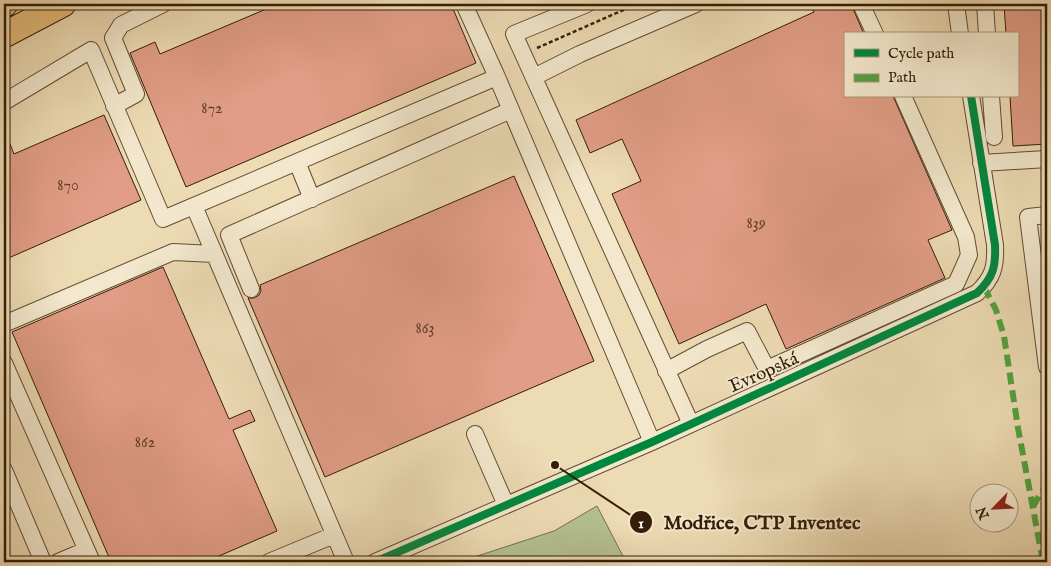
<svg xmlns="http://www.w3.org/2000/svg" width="1051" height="566" font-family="'IM FELL English',serif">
	<rect width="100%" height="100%" fill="#eddbb3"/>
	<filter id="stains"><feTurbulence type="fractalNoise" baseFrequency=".004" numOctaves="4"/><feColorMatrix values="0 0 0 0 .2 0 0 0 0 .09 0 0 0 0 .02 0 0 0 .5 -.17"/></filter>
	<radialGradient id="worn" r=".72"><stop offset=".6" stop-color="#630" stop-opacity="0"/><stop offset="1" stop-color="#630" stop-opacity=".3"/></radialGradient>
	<path fill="#b4c190" stroke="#746f4c" d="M 597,506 L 626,562 L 459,562 L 554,531 Z"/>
	<path fill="#e19d85" stroke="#351d07" d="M 278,4 L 451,4 L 476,63 L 186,187 L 130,53 L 155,42 L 160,54 Z
		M 810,4 L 851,4 L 864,34 L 845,34 L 845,96 L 893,96 L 952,230 L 928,240 L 945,278 L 786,349 L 766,304 L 679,344 L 612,194 L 641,181 L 622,139 L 590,153 L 576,120 L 814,12 Z
		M 1004,4 L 1047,4 L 1047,144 L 1013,146 L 1010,96 L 1017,96 L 1017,34 L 1006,34 Z
		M 104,115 L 141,200 L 4,260 L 4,129 L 14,154 Z
		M 514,176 L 594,361 L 325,477 L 248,298 L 254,298 L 259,295 L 261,291 L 260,285 Z
		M 163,267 L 229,419 L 250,410 L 255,421 L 233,430 L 277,531 L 205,562 L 111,562 L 12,332 Z"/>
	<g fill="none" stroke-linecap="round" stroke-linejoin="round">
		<g stroke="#634c32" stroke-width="18">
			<path id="minor" d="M 464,4 L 497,77
				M 587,4 L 514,34 L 691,424
				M 861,4 L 875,34
				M 956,4 L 960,34
				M 985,4 L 987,34
				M 534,77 L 580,54 L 696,4
				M 991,96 L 994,137
				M 4,102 L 91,50 L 163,219 L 497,77 L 652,442
				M 114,106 L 136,94 L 113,38 L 121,25 L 163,4
				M 297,162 L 312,199
				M 981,163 L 1047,159
				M 194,206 L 346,562
				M 1047,215 L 1028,217 L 1047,367
				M 251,289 L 229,235 L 511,110
				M 4,324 L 173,252 L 214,254
				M 4,363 L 92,562
				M 666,371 L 707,349 L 747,331 L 767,369 L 956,284 L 969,255 L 966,237 L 903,96
				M 475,434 L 506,505
				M 4,470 L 43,562
				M 58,562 L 86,550
				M 269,562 L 334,535
				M 375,562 L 652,442 L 977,293 C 993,278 996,267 995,245 L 971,96"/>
		</g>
		<g stroke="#351d07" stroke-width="27">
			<path id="highway" d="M 4,4 L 5,4
				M 4,35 L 63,4"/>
		</g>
		<path stroke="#351d07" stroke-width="2.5" stroke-dasharray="4 2.5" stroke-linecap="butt" d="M 537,48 L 637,4"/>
		<use href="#minor" stroke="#f3e8ce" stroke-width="16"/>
		<use href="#highway" stroke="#e6be7a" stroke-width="25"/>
		<path stroke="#53a23d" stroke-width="6" stroke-dasharray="12 6" stroke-linecap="butt" d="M 984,287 L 996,310 L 1004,336 L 1018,428 L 1043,562
			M 1033,507 L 1040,494 L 1047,486"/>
		<g stroke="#f3e8ce" stroke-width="11">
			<path id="cycleway" d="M 375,562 L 652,442 L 977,293 C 993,278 996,267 995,245 L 971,96"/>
		</g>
		<use href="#cycleway" stroke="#00873e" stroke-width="8"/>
	</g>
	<g text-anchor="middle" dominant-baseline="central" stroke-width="4" stroke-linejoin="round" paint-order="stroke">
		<g font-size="16" fill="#603d26">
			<text x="212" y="109">872</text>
			<text x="68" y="186">870</text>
			<text x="756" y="224">839</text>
			<text x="425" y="329">863</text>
			<text x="145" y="443">862</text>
		</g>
		<g font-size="19" fill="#351d07" stroke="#f3e8ce">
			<text transform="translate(764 373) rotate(-24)">Evropská</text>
		</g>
	</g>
	<path fill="none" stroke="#351d07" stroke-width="2" d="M555 465L641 522"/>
	<g fill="#351d07" stroke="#f3e8ce" stroke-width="2">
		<circle cx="555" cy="465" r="5"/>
		<circle cx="641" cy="522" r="12"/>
	</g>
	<g font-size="15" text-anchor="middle" font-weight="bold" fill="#fff">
		<text x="641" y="528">1</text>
	</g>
	<g font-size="20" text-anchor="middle" font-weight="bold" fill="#351d07" stroke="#f3e8ce" stroke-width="4" stroke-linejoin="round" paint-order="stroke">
		<text x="762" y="529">Modřice, CTP Inventec</text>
	</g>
	<rect width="1051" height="566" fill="none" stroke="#eddbb3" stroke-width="20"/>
	<rect x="5" y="5" width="1041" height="556" fill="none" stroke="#351d07" stroke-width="2.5"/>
	<rect x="10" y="10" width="1031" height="546" fill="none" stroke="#351d07"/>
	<rect x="844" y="32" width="175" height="65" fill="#f3e8ce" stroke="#a7977e"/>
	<rect x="854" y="49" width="25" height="8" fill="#00873e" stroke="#a7977e"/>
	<text x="888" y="58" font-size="15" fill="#351d07">Cycle path</text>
	<rect x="854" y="74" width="25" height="8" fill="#53a23d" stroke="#a7977e"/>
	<text x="888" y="82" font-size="15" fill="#351d07">Path</text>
	<g transform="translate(994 508) rotate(246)"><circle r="24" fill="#f3e8ce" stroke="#a7977e"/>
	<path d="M0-4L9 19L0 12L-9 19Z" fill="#8f2418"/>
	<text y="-8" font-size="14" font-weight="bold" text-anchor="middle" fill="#351d07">N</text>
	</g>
	<rect width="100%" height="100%" filter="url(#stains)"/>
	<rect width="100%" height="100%" fill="url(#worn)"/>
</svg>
